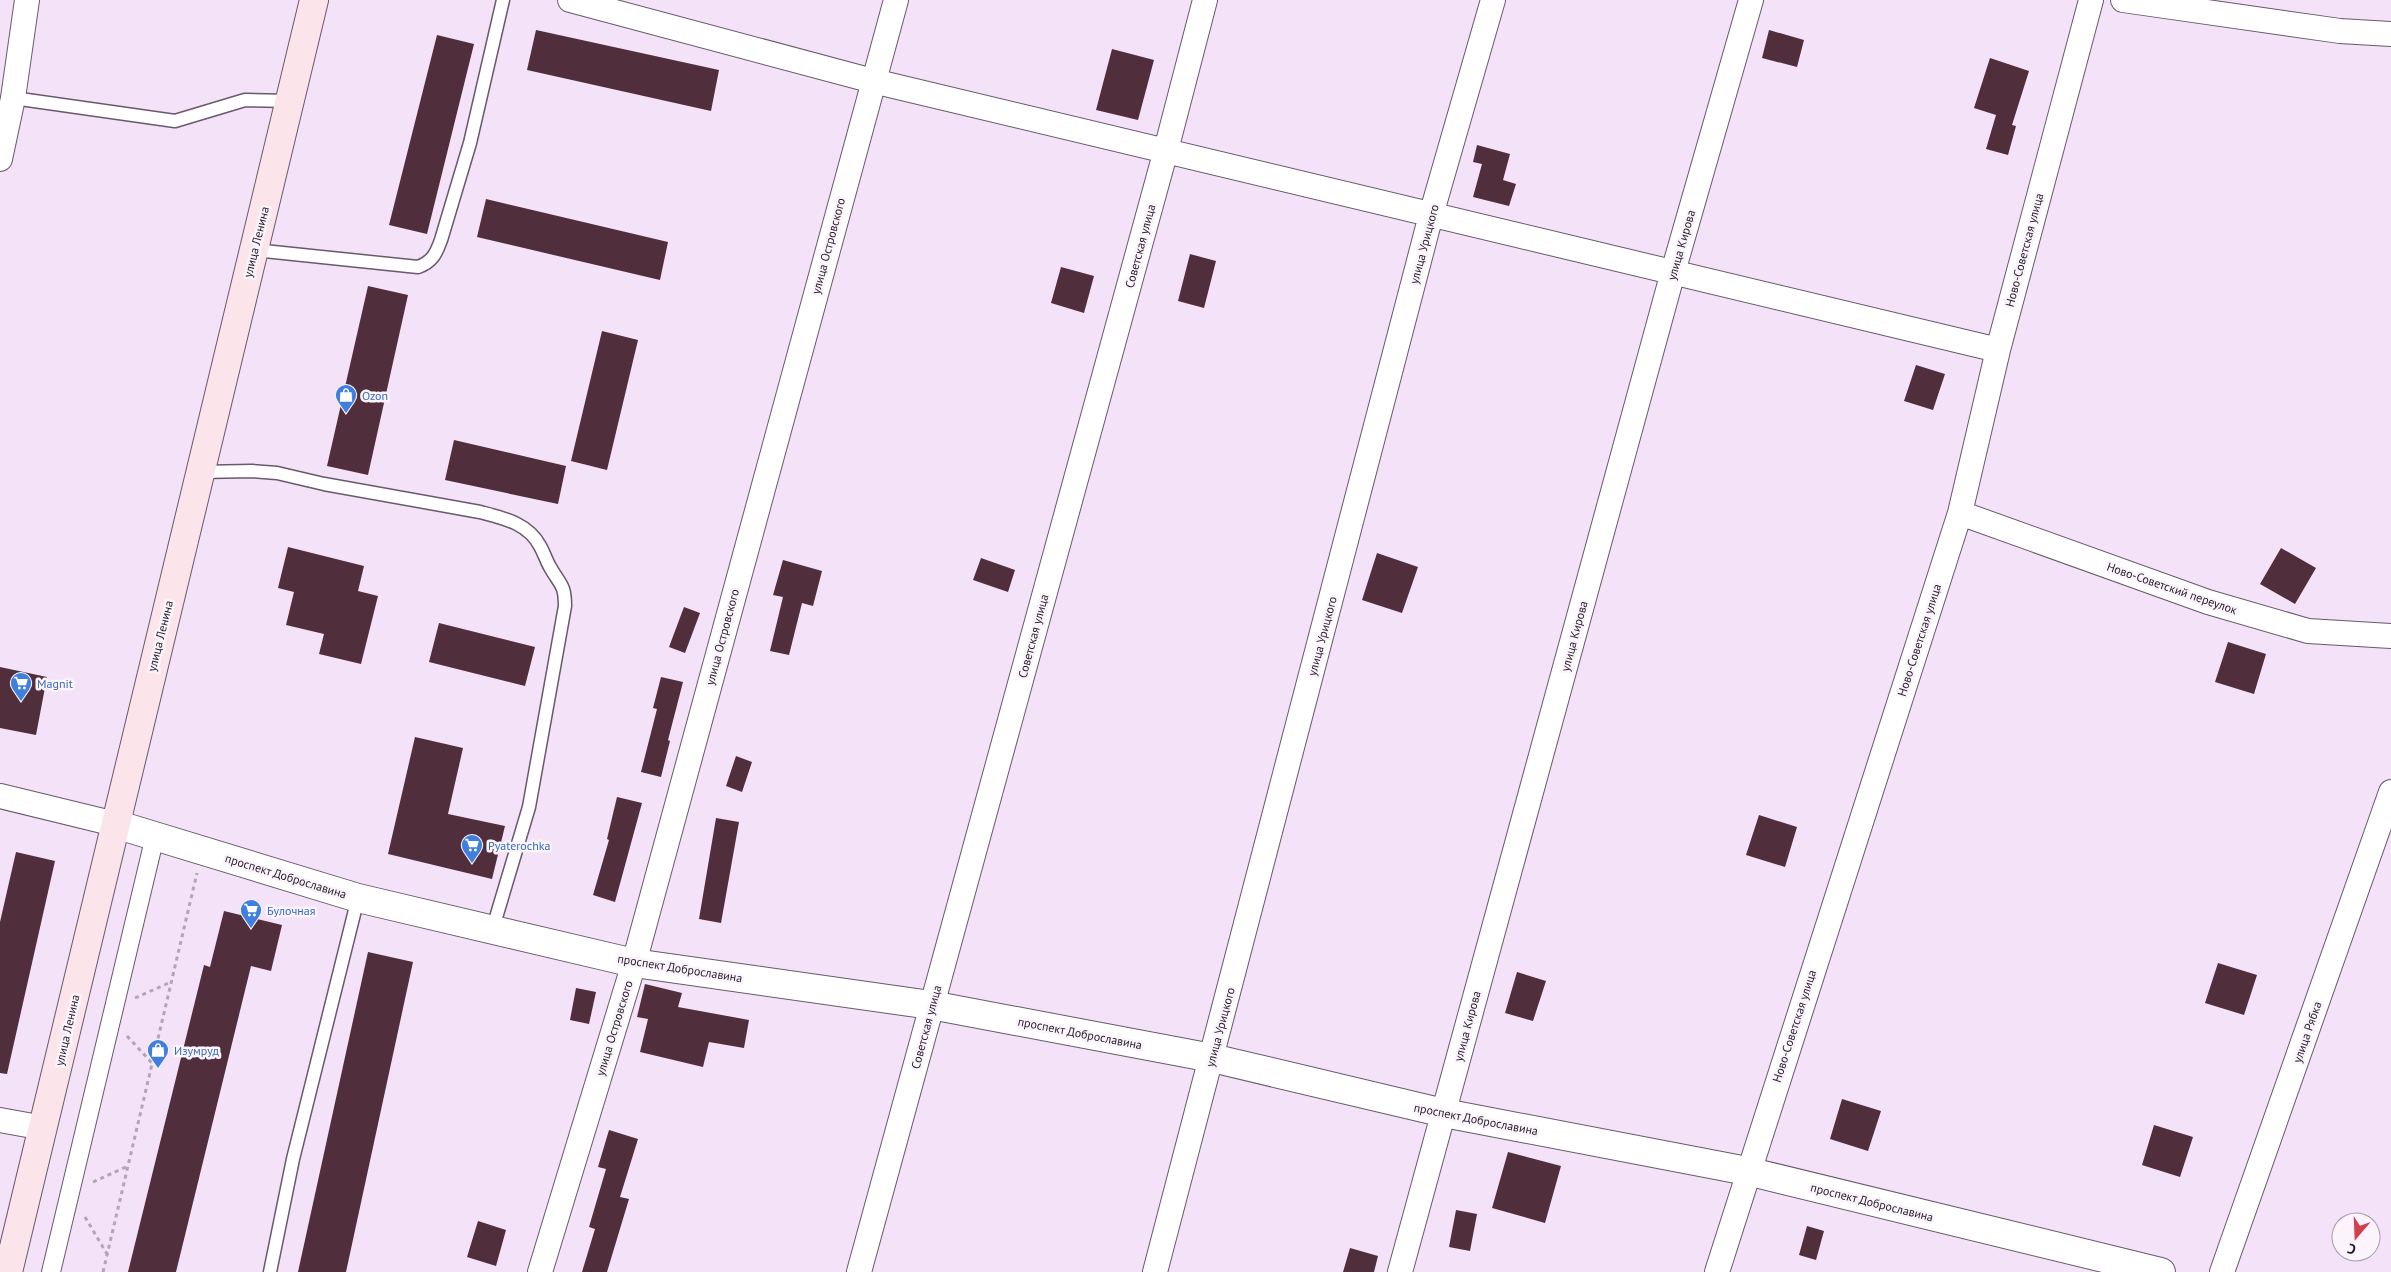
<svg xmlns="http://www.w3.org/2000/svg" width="2391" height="1272" font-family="'PT Sans',sans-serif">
	<rect width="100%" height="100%" fill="#f4e2f8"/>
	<path fill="#512e3b" d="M 536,30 L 719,70 L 711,111 L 527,70 Z
		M 1769,30 L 1804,40 L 1797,67 L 1762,58 Z
		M 437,35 L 474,44 L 427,234 L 389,225 Z
		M 1112,49 L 1154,60 L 1138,120 L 1096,110 Z
		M 1990,58 L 2029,71 L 2012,125 L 2016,126 L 2008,155 L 1986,149 L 1996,115 L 1974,108 Z
		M 1477,145 L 1510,154 L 1503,180 L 1516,184 L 1509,206 L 1473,197 L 1482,164 L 1473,162 Z
		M 486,199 L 668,242 L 660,280 L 477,237 Z
		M 1190,254 L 1216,261 L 1204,308 L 1178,301 Z
		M 1061,267 L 1094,276 L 1084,313 L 1051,303 Z
		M 368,286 L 408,295 L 368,475 L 327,466 Z
		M 602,331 L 638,340 L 607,470 L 571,461 Z
		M 1916,365 L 1945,374 L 1933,410 L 1904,401 Z
		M 454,440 L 566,466 L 558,504 L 445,480 Z
		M 288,547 L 364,566 L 358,591 L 378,596 L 361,664 L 319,654 L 324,634 L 286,625 L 294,592 L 278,588 Z
		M 2281,548 L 2316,568 L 2295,604 L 2260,584 Z
		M 1377,553 L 1418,567 L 1402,613 L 1362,600 Z
		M 981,558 L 1015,570 L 1008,592 L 973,580 Z
		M 783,560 L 822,571 L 813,606 L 802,603 L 789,655 L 770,651 L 783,597 L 773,595 Z
		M 684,607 L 700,613 L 685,653 L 669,647 Z
		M 439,623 L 535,647 L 525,686 L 429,662 Z
		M 2228,642 L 2266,654 L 2254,694 L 2215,682 Z
		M 0,667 L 47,677 L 36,735 L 0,728 Z
		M 661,677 L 683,682 L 668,740 L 670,741 L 661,777 L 641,772 L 657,709 L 653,708 Z
		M 415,737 L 463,748 L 448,814 L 505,826 L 492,879 L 388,854 Z
		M 736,756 L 752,762 L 742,792 L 726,786 Z
		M 617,797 L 642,803 L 615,902 L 593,895 L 609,840 L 607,839 Z
		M 1759,815 L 1797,827 L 1785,867 L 1746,855 Z
		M 716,818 L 739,822 L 721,923 L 699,919 Z
		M 16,852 L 55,861 L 7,1074 L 0,1073 L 0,922 Z
		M 224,911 L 282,925 L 271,971 L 251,966 L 176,1272 L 128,1272 L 204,965 L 210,967 Z
		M 368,952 L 413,962 L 346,1272 L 298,1272 Z
		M 2218,963 L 2257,975 L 2244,1015 L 2205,1003 Z
		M 1517,972 L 1546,981 L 1533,1021 L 1505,1013 Z
		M 645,984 L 682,993 L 678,1007 L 749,1020 L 744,1048 L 709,1042 L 703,1067 L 640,1052 L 648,1019 L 637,1017 Z
		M 576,988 L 596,992 L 589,1024 L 570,1020 Z
		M 1842,1099 L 1881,1111 L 1868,1151 L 1830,1139 Z
		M 2154,1125 L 2193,1137 L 2180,1177 L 2142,1165 Z
		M 609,1130 L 638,1139 L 620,1197 L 629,1199 L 607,1272 L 582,1272 L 595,1229 L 589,1227 L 606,1169 L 598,1167 Z
		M 1508,1152 L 1561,1166 L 1545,1223 L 1492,1208 Z
		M 1456,1210 L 1477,1214 L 1470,1251 L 1449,1247 Z
		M 478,1221 L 506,1230 L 496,1266 L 467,1257 Z
		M 1807,1226 L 1824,1231 L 1816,1260 L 1799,1255 Z
		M 1350,1248 L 1378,1256 L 1374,1272 L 1343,1272 Z"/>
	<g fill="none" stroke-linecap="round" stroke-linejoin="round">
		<g stroke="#68596b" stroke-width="15">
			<path id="service" d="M 13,98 L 175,121 L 245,100 L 290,101
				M 254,250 L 418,267 C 432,262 436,254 441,240 L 470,143 L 503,0
				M 200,472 L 252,471 L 277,473 L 324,484 L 480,512 C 503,518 528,523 540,546 C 544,553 546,560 550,567 C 560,585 565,584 565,606 L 529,807 L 492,931
				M 270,1272 L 293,1159 L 358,898"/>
		</g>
		<g stroke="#68596b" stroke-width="20">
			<path id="pedestrian" d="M 51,1272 L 155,836"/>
		</g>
		<g stroke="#68596b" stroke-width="26">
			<path id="minor" d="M 570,0 L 873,81 L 1998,350
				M 2123,0 L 2340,31 L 2391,34
				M 0,159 L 13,98 L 27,0
				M 1960,513 L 2208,602 L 2308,631 L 2391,636
				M 0,796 L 115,824
				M 0,1120 L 44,1128
				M 540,1272 L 634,963 L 896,0
				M 859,1272 L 1166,150 L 1205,0
				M 1155,1272 L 1431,215 L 1493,0
				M 1400,1272 L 1673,272 L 1751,0
				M 1717,1272 L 1960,513 L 1998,350 L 2091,0
				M 2222,1272 L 2391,792"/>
		</g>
		<g stroke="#68596b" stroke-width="30">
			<path id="tertiary" d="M 115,824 L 358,898 L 634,963 L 931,1005 L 1212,1058 L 1444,1113 L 1747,1171 L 2161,1272"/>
		</g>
		<g stroke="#68596b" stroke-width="30">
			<path id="secondary" d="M 8,1272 L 314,0"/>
		</g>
		<path stroke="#b3a4b6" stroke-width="3" stroke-dasharray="4 4" stroke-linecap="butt" d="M 135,998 L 171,982
			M 127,1036 L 152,1063
			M 93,1182 L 128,1166
			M 85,1217 L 107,1254
			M 103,1272 L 197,873"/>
		<use href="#service" stroke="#fff" stroke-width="12"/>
		<use href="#pedestrian" stroke="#fff" stroke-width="18"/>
		<use href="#minor" stroke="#fff" stroke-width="24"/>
		<use href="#tertiary" stroke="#fff" stroke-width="28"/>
		<use href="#secondary" stroke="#fce5ea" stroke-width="28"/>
	</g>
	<defs>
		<g id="shop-pin" transform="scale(1.125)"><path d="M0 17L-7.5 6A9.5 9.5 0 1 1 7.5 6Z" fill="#3f7fe0" stroke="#fbf4fc"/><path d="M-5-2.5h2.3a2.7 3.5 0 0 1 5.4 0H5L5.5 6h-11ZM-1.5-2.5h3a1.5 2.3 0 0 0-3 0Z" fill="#fff"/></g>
		<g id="supermarket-pin" transform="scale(1.125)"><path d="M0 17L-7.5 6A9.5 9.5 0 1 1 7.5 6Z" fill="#3f7fe0" stroke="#fbf4fc"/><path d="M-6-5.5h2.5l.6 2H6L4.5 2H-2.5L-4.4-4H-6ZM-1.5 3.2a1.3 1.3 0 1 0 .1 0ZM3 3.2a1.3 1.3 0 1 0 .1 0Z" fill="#fff"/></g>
	</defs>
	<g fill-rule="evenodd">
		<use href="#shop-pin" x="346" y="395"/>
		<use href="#supermarket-pin" x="21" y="683"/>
		<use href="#supermarket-pin" x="472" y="845"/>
		<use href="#supermarket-pin" x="251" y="910"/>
		<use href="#shop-pin" x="158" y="1050"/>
	</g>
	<g text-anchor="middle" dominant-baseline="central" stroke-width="5" stroke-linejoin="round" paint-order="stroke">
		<g font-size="12" fill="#241d25" stroke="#fbf4fc">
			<text transform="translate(256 242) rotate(-76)">улица Ленина</text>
			<text transform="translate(1424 244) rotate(-75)">улица Урицкого</text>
			<text transform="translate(1681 245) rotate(-74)">улица Кирова</text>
			<text transform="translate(828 246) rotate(-75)">улица Островского</text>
			<text transform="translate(1140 246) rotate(-75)">Советская улица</text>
			<text transform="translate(2024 250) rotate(-75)">Ново-Советская улица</text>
			<text transform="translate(2172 588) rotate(19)">Ново-Советский переулок</text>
			<text transform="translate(160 636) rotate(-76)">улица Ленина</text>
			<text transform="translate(1033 636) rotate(-75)">Советская улица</text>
			<text transform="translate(1322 636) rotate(-75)">улица Урицкого</text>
			<text transform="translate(1574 636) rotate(-75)">улица Кирова</text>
			<text transform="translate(722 637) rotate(-75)">улица Островского</text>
			<text transform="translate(1919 640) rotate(-72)">Ново-Советская улица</text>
			<text transform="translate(286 876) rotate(17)">проспект Доброславина</text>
			<text transform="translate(680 968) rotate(9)">проспект Доброславина</text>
			<text transform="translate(1467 1026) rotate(-75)">улица Кирова</text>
			<text transform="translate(1794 1026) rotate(-72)">Ново-Советская улица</text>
			<text transform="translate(926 1027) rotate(-75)">Советская улица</text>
			<text transform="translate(1220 1027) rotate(-75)">улица Урицкого</text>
			<text transform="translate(614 1028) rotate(-73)">улица Островского</text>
			<text transform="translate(67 1030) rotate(-77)">улица Ленина</text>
			<text transform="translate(2307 1032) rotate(-71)">улица Рябка</text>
			<text transform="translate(1080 1033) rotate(11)">проспект Доброславина</text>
			<text transform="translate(1476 1119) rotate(11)">проспект Доброславина</text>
			<text transform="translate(1872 1202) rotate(14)">проспект Доброславина</text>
		</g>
		<g font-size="12" fill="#366cbe" stroke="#fbf4fc" text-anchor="start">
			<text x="362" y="395">Ozon</text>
			<text x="37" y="683">Magnit</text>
			<text x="488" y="845">Pyaterochka</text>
			<text x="267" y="910">Булочная</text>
			<text x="174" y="1050">Изумруд</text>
		</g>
	</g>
	<g transform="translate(2356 1237) rotate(199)"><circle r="24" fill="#fbf4fc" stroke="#a59ea6"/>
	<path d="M0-4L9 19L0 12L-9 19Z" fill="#d0404f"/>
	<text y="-8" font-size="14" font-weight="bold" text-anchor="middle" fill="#241d25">С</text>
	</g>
</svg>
